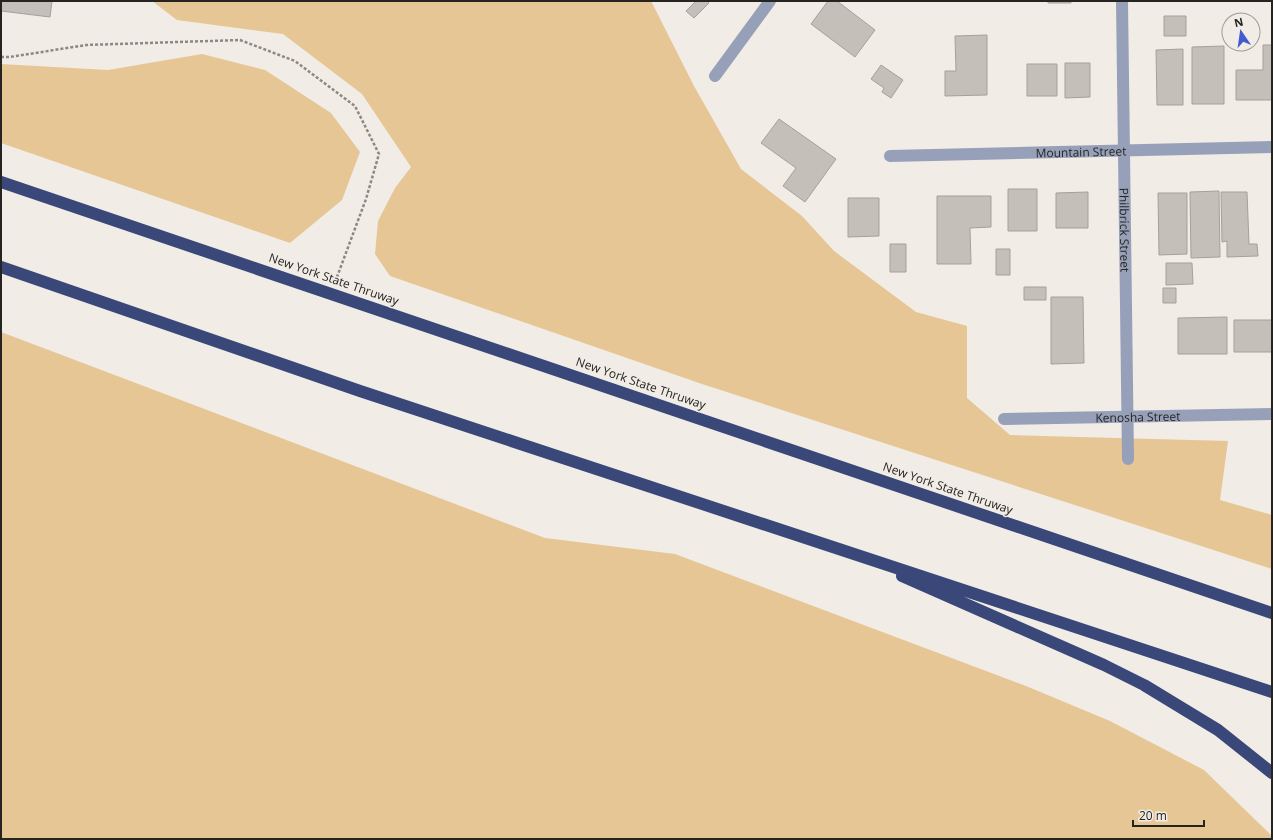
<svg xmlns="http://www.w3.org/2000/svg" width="1273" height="840" font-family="'Open Sans',sans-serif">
	<rect width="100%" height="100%" fill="#f1ece5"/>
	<path fill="#e6c694" d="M 152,1 L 651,1 L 694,86 L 741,169 L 802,216 L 834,251 L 916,312 L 967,326 L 967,398 L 1010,435 L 1228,441 L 1220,500 L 1272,515 L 1272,569 L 702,384 L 390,276 L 375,254 L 378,221 L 395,188 L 411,167 L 362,94 L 283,34 L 177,20 Z
		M 202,54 L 265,70 L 331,113 L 360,152 L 342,200 L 290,243 L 1,143 L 1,64 L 108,70 Z
		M 1,332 L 545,538 L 675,554 L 1026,686 L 1110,721 L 1204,770 L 1272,836 L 1272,839 L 1,839 Z"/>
	<path fill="#c4bfb8" stroke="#a5a19a" d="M 1,1 L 52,1 L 50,17 L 1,11 Z
		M 696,1 L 707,1 L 709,3 L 694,18 L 686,11 Z
		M 828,1 L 837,1 L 875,30 L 855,57 L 811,24 Z
		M 1048,1 L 1071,1 L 1071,3 L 1048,3 Z
		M 1164,16 L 1186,16 L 1186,36 L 1164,36 Z
		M 1226,21 L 1229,21 L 1229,44 L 1232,44 L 1226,44 Z
		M 987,35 L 987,95 L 945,96 L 945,71 L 956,71 L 955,36 Z
		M 1263,45 L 1272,45 L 1272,100 L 1236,100 L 1236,70 L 1263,70 Z
		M 1224,46 L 1224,104 L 1192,104 L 1192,47 Z
		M 1183,49 L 1183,105 L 1157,105 L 1156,50 Z
		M 1065,63 L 1090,63 L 1090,97 L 1065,98 Z
		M 1027,64 L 1057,64 L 1057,96 L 1027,96 Z
		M 881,65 L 903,80 L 891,98 L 882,92 L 884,88 L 871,79 Z
		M 779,119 L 836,159 L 805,202 L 783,186 L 796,168 L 761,143 Z
		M 1008,189 L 1037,189 L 1037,231 L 1008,231 Z
		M 1219,191 L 1220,257 L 1191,258 L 1190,192 Z
		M 1088,192 L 1088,228 L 1056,228 L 1056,193 Z
		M 1221,192 L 1247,192 L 1249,244 L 1257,244 L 1258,256 L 1227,257 L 1227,241 L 1222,242 Z
		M 1158,193 L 1187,193 L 1187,254 L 1159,255 Z
		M 937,196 L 991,196 L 991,227 L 970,228 L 971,264 L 937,264 Z
		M 848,198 L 879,198 L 879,236 L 848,237 Z
		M 890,244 L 906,244 L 906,272 L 890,272 Z
		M 996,249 L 1010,249 L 1010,275 L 996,275 Z
		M 1166,263 L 1192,263 L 1193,284 L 1166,285 Z
		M 1024,287 L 1046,287 L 1046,300 L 1024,300 Z
		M 1163,288 L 1176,288 L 1176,303 L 1163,303 Z
		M 1051,297 L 1083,297 L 1084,363 L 1051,364 Z
		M 1227,317 L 1227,354 L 1178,354 L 1178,318 Z
		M 1234,320 L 1272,320 L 1272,352 L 1234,352 Z"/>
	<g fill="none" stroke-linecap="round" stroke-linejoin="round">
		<path stroke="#8c8984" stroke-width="2.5" stroke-dasharray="3 2" stroke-linecap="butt" d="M 1,57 L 10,57 L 86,45 L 240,40 L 295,61 L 355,106 L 379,154 L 366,199 L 337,277"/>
		<g stroke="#97a0b9" stroke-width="12">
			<path id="s1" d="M 1122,1 L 1128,459"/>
			<path d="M 715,76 L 770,1"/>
			<path id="s2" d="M 890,156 L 1272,147"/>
			<path id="s3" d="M 1004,419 L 1272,414"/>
		</g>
		<path stroke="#394879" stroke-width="12" d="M 1,182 L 1272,613
			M 1,267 L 360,391 L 1272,692
			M 902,576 L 1104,665 L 1144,685 L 1218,730 L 1272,773"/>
	</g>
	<g text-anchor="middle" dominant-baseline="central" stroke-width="3" stroke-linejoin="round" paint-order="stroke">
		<g font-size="12" fill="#252421" stroke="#f1ece5">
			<text stroke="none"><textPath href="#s2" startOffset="191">Mountain Street</textPath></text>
			<text stroke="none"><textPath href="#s1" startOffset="229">Philbrick Street</textPath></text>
			<text transform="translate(334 279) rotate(19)">New York State Thruway</text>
			<text transform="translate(641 383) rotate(19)">New York State Thruway</text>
			<text stroke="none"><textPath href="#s3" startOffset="134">Kenosha Street</textPath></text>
			<text transform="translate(948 488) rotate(19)">New York State Thruway</text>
		</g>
	</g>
	<rect width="1273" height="840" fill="none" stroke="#252421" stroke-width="4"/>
	<g transform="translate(1241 32) rotate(347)"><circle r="19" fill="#f1ece5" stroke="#9f9c97"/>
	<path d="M0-3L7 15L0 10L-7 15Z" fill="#415ccf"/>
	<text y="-6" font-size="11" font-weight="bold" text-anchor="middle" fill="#252421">N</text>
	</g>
	<path d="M1133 820v6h71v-6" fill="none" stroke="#252421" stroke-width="2"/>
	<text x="1139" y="820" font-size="12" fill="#252421" stroke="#f1ece5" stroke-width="3" paint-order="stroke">20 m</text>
</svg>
